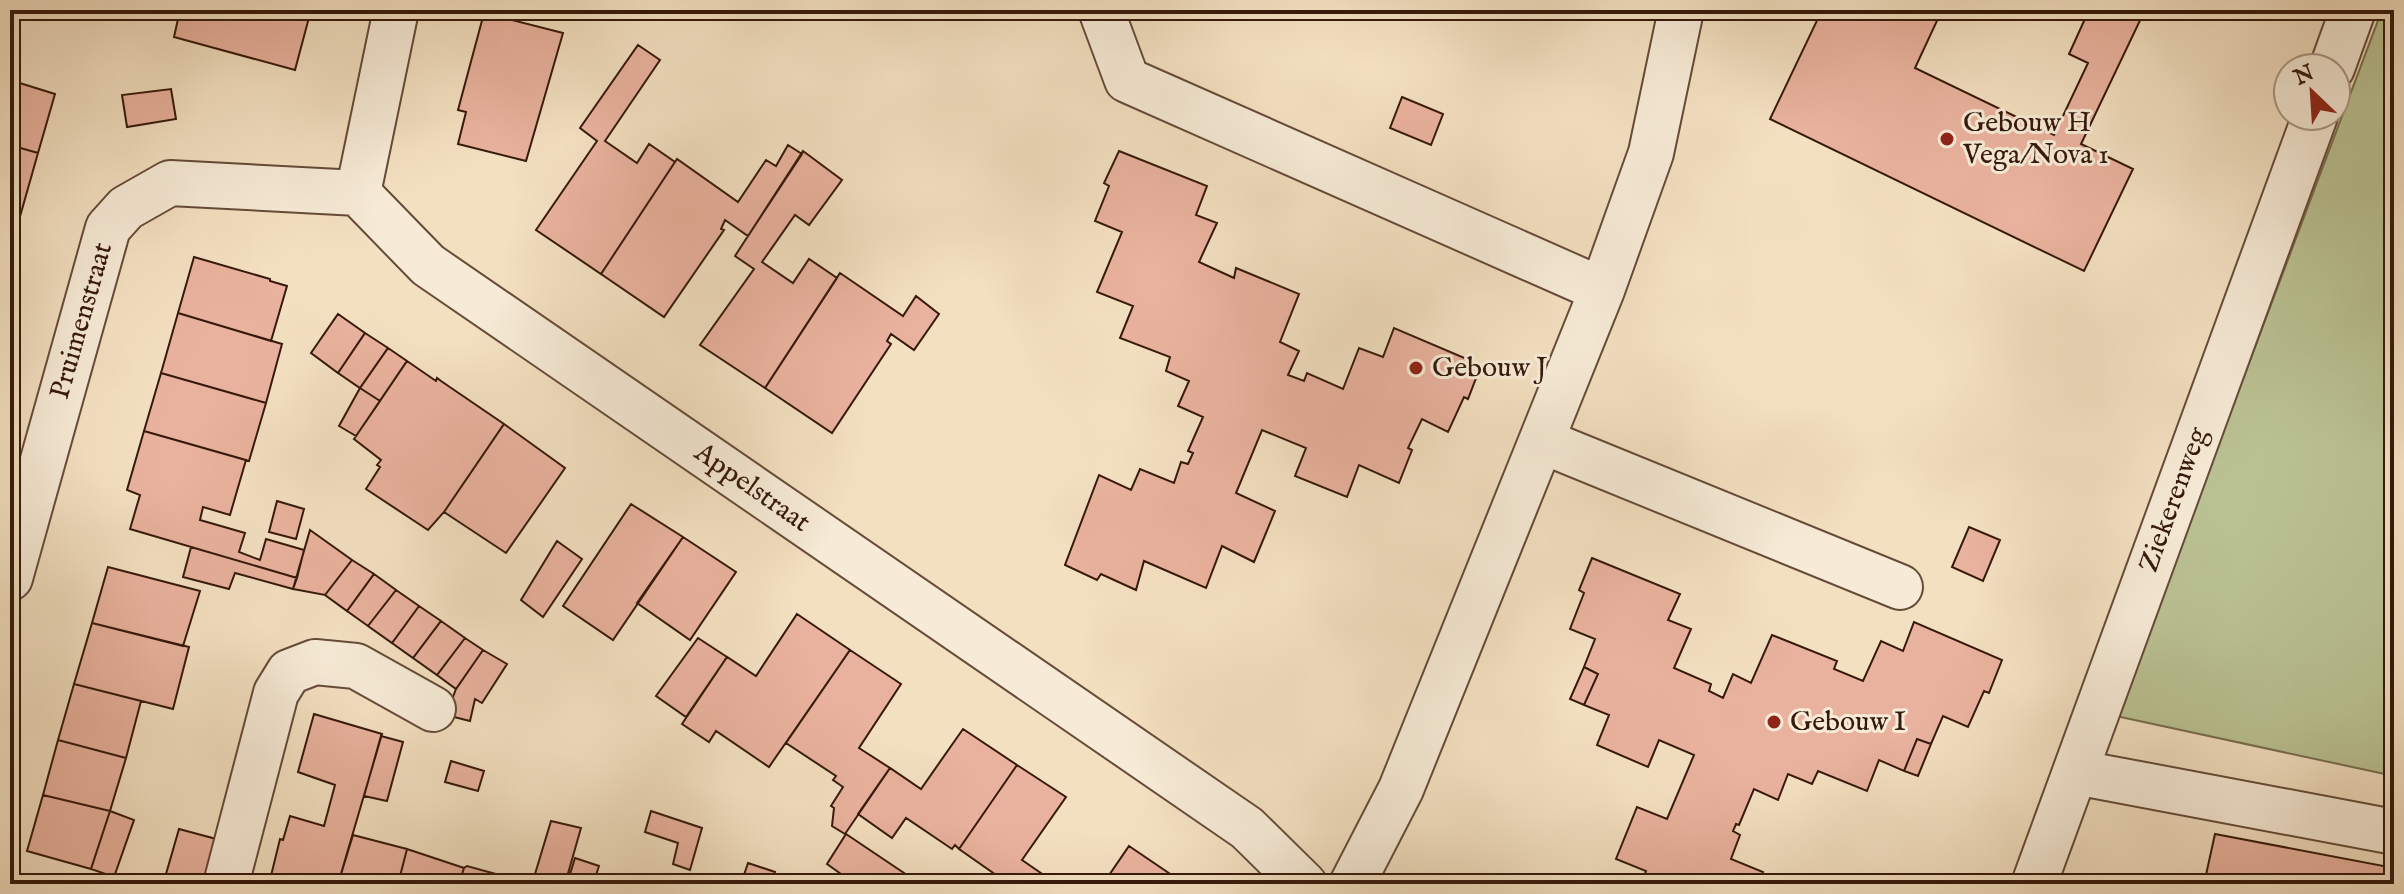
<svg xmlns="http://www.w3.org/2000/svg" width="2404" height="894" font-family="'IM FELL English',serif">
	<rect width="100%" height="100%" fill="#f3e0c1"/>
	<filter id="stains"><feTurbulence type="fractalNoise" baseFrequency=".0025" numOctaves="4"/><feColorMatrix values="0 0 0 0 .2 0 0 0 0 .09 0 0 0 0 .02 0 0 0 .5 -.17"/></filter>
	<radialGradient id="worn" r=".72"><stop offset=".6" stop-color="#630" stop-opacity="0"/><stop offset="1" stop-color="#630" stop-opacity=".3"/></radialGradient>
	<path fill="#bac293" stroke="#786e4f" stroke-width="2" d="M 2382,10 L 2394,10 L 2394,776 L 2116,716 Z"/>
	<path fill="#e9b29e" stroke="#36190b" stroke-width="2" d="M 180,10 L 311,10 L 295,70 L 174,37 Z
		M 1822,10 L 1942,10 L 1915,68 L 2054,135 L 2088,63 L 2069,54 L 2089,10 L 2104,10 L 2114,15 L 2116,10 L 2145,10 L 2081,144 L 2133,169 L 2084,271 L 1770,119 Z
		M 484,13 L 563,33 L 526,161 L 458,144 L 466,112 L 458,110 Z
		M 638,45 L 660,60 L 605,141 L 637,163 L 649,144 L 675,162 L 601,274 L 536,230 L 597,141 L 580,128 Z
		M 10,80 L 55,94 L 38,153 L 10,145 Z
		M 171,89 L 176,119 L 127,127 L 122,95 Z
		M 1402,97 L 1443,114 L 1431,145 L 1390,128 Z
		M 10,145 L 38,153 L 21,213 L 10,210 Z
		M 788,145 L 802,154 L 748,236 L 725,220 L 721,229 L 724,230 L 664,317 L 601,274 L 677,159 L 738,202 L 766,160 L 776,166 Z
		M 803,151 L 842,180 L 809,225 L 795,215 L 762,262 L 793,283 L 809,259 L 837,278 L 765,388 L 700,345 L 754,269 L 735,256 Z
		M 1119,151 L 1207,186 L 1196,215 L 1217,223 L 1199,262 L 1234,278 L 1236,268 L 1299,294 L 1280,342 L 1299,351 L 1288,375 L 1304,381 L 1307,373 L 1343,389 L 1359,348 L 1383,357 L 1394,328 L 1481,365 L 1468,399 L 1464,397 L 1448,432 L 1422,419 L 1408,448 L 1412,450 L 1399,483 L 1359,465 L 1347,497 L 1295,476 L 1306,448 L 1262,430 L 1236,493 L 1275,511 L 1254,562 L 1222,546 L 1206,588 L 1144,561 L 1136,590 L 1101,574 L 1097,580 L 1065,565 L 1099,475 L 1131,490 L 1140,469 L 1174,483 L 1181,462 L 1188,464 L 1193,453 L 1188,451 L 1203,417 L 1178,406 L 1189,381 L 1166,371 L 1170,357 L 1120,338 L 1133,306 L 1097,292 L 1122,232 L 1095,221 L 1109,186 L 1104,183 Z
		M 10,210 L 21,213 L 10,251 Z
		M 194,257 L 270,279 L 270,281 L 287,286 L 271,341 L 178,313 Z
		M 840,273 L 903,316 L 916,296 L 939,314 L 914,350 L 891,334 L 887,341 L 891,344 L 832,433 L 765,388 Z
		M 178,313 L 282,344 L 266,403 L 161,373 Z
		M 338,314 L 365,333 L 338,373 L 311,353 Z
		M 365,333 L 388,348 L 360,388 L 338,373 Z
		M 388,348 L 407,361 L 380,401 L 360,388 Z
		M 407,361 L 436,381 L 437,378 L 441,381 L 504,424 L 444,512 L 428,530 L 366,489 L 380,467 L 377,465 L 381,460 L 354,439 Z
		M 161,373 L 266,403 L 249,461 L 144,431 Z
		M 360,388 L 380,401 L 356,436 L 339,426 Z
		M 504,424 L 565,468 L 506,553 L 444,512 Z
		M 144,431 L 246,460 L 230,515 L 203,507 L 200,520 L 245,533 L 239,552 L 260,560 L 266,539 L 304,550 L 297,578 L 130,529 L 140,495 L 127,490 Z
		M 277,501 L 304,509 L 296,539 L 269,532 Z
		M 631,504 L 683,537 L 613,640 L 563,606 Z
		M 1969,527 L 2000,540 L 1983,581 L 1952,567 Z
		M 310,530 L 352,560 L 325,595 L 293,589 Z
		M 683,537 L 736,572 L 690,640 L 637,603 Z
		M 557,541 L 582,559 L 543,617 L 521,600 Z
		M 191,547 L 297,578 L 293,589 L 235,573 L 229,589 L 183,577 Z
		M 1592,558 L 1680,594 L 1668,620 L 1691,629 L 1674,668 L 1711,684 L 1709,691 L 1723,698 L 1733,674 L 1751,683 L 1772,635 L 1837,661 L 1834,669 L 1863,681 L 1881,641 L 1903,651 L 1914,622 L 2002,660 L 1989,693 L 1984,691 L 1968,727 L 1943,716 L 1931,744 L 1917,739 L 1904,771 L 1879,760 L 1867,791 L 1818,771 L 1812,784 L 1788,774 L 1778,800 L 1754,789 L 1739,825 L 1736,824 L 1733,831 L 1740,835 L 1731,859 L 1763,872 L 1758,884 L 1641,884 L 1646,871 L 1616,859 L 1637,807 L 1667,819 L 1694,755 L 1659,740 L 1648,767 L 1597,745 L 1609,715 L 1584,705 L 1598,674 L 1584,667 L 1595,639 L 1570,629 L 1584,593 L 1579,590 Z
		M 352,560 L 374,574 L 347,611 L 325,595 Z
		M 108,567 L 200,591 L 183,646 L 92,623 Z
		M 374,574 L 396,590 L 368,626 L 347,611 Z
		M 396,590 L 419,606 L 392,643 L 368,626 Z
		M 419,606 L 441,621 L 413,658 L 392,643 Z
		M 797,614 L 850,650 L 769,767 L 716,731 L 709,742 L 682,724 L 727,657 L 756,676 Z
		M 441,621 L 465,638 L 437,675 L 413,658 Z
		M 92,623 L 189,647 L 173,709 L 74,684 Z
		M 465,638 L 483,650 L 456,689 L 437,675 Z
		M 698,638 L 727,657 L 686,717 L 656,696 Z
		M 483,650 L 507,664 L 482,703 L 475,699 L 470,721 L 446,715 L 456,689 Z
		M 850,650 L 901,684 L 859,748 L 890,768 L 845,834 L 832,826 L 834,808 L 831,806 L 843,787 L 833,780 L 836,776 L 786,743 Z
		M 1584,667 L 1598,674 L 1584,705 L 1570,699 Z
		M 74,684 L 141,701 L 126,758 L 58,740 Z
		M 314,714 L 382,734 L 338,884 L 269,884 L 280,839 L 283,840 L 290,816 L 324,826 L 335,785 L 298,772 Z
		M 963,729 L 1017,765 L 959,849 L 955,845 L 952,849 L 906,818 L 892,838 L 858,814 L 890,768 L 921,789 Z
		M 381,736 L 403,742 L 387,801 L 364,796 Z
		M 1917,739 L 1931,744 L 1918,776 L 1904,771 Z
		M 58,740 L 126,758 L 110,811 L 43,795 Z
		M 451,761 L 484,771 L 478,791 L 445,782 Z
		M 1017,765 L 1066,797 L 1022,860 L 1054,882 L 1053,884 L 1009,884 L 959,849 Z
		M 43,795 L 110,811 L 91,869 L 27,851 Z
		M 110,811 L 134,820 L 114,877 L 91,869 Z
		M 651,811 L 702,828 L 690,870 L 673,864 L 678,843 L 645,832 Z
		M 551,821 L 581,828 L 565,884 L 459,884 L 464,868 L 467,866 L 532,884 Z
		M 179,829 L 220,840 L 210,884 L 201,884 L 166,874 Z
		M 846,834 L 907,875 L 901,884 L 855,884 L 827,864 Z
		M 2215,834 L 2394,868 L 2394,884 L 2204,884 Z
		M 353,835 L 407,849 L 398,884 L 338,884 Z
		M 1129,846 L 1179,880 L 1176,884 L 1103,884 Z
		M 407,849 L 464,868 L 459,884 L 398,884 Z
		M 575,858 L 599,866 L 593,884 L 567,884 Z
		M 748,863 L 775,872 L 771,884 L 741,884 Z"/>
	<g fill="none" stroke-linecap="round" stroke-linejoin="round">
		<g stroke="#654b38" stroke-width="48">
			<path id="minor" d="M 1101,10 L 1127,80 L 1602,290
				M 2332,68 L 2353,10
				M 358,193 L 428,265 L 1247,828 L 1304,884
				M 358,193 L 396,10
				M 1542,441 L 1900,587
				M 10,578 L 108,228 L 126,208 L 170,183 L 358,193
				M 2075,772 L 2394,832
				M 226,884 L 276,693 L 289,672 L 315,662 L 356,666 L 433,709
				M 1352,884 L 1401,789 L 1602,290 L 1651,153 L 1681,10
				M 2034,884 L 2315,116"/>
		</g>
		<use href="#minor" stroke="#f7ebd7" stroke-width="44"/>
	</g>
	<g fill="#8f2418" stroke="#f7ebd7" stroke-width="3">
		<circle cx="1947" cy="139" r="8"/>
		<circle cx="1416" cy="368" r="8"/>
		<circle cx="1774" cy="722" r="8"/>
	</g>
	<g text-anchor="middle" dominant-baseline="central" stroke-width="6" stroke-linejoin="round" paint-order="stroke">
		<g font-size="28" fill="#36190b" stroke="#f7ebd7" text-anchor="start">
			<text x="1963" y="123">Gebouw H<tspan x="1963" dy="32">Vega/Nova 1</tspan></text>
			<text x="1432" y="368">Gebouw J</text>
			<text x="1790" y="722">Gebouw I</text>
		</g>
		<g font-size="28" fill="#36190b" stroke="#f7ebd7">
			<text transform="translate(82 321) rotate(-74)">Pruimenstraat</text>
			<text transform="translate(752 488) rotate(35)">Appelstraat</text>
			<text transform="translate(2174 500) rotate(-70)">Ziekerenweg</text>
		</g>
	</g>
	<rect width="2404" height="894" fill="none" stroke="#f3e0c1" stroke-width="40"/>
	<rect x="12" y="12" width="2380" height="870" fill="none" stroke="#36190b" stroke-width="4"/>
	<rect x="20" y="20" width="2364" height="854" fill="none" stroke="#36190b" stroke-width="2"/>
	<g transform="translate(2312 92) rotate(335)"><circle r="38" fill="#f7ebd7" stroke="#aa9785" stroke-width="2"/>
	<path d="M0-6L14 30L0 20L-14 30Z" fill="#8f2418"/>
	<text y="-12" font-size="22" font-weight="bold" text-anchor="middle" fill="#36190b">N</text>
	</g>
	<rect width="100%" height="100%" filter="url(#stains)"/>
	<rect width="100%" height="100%" fill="url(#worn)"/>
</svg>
